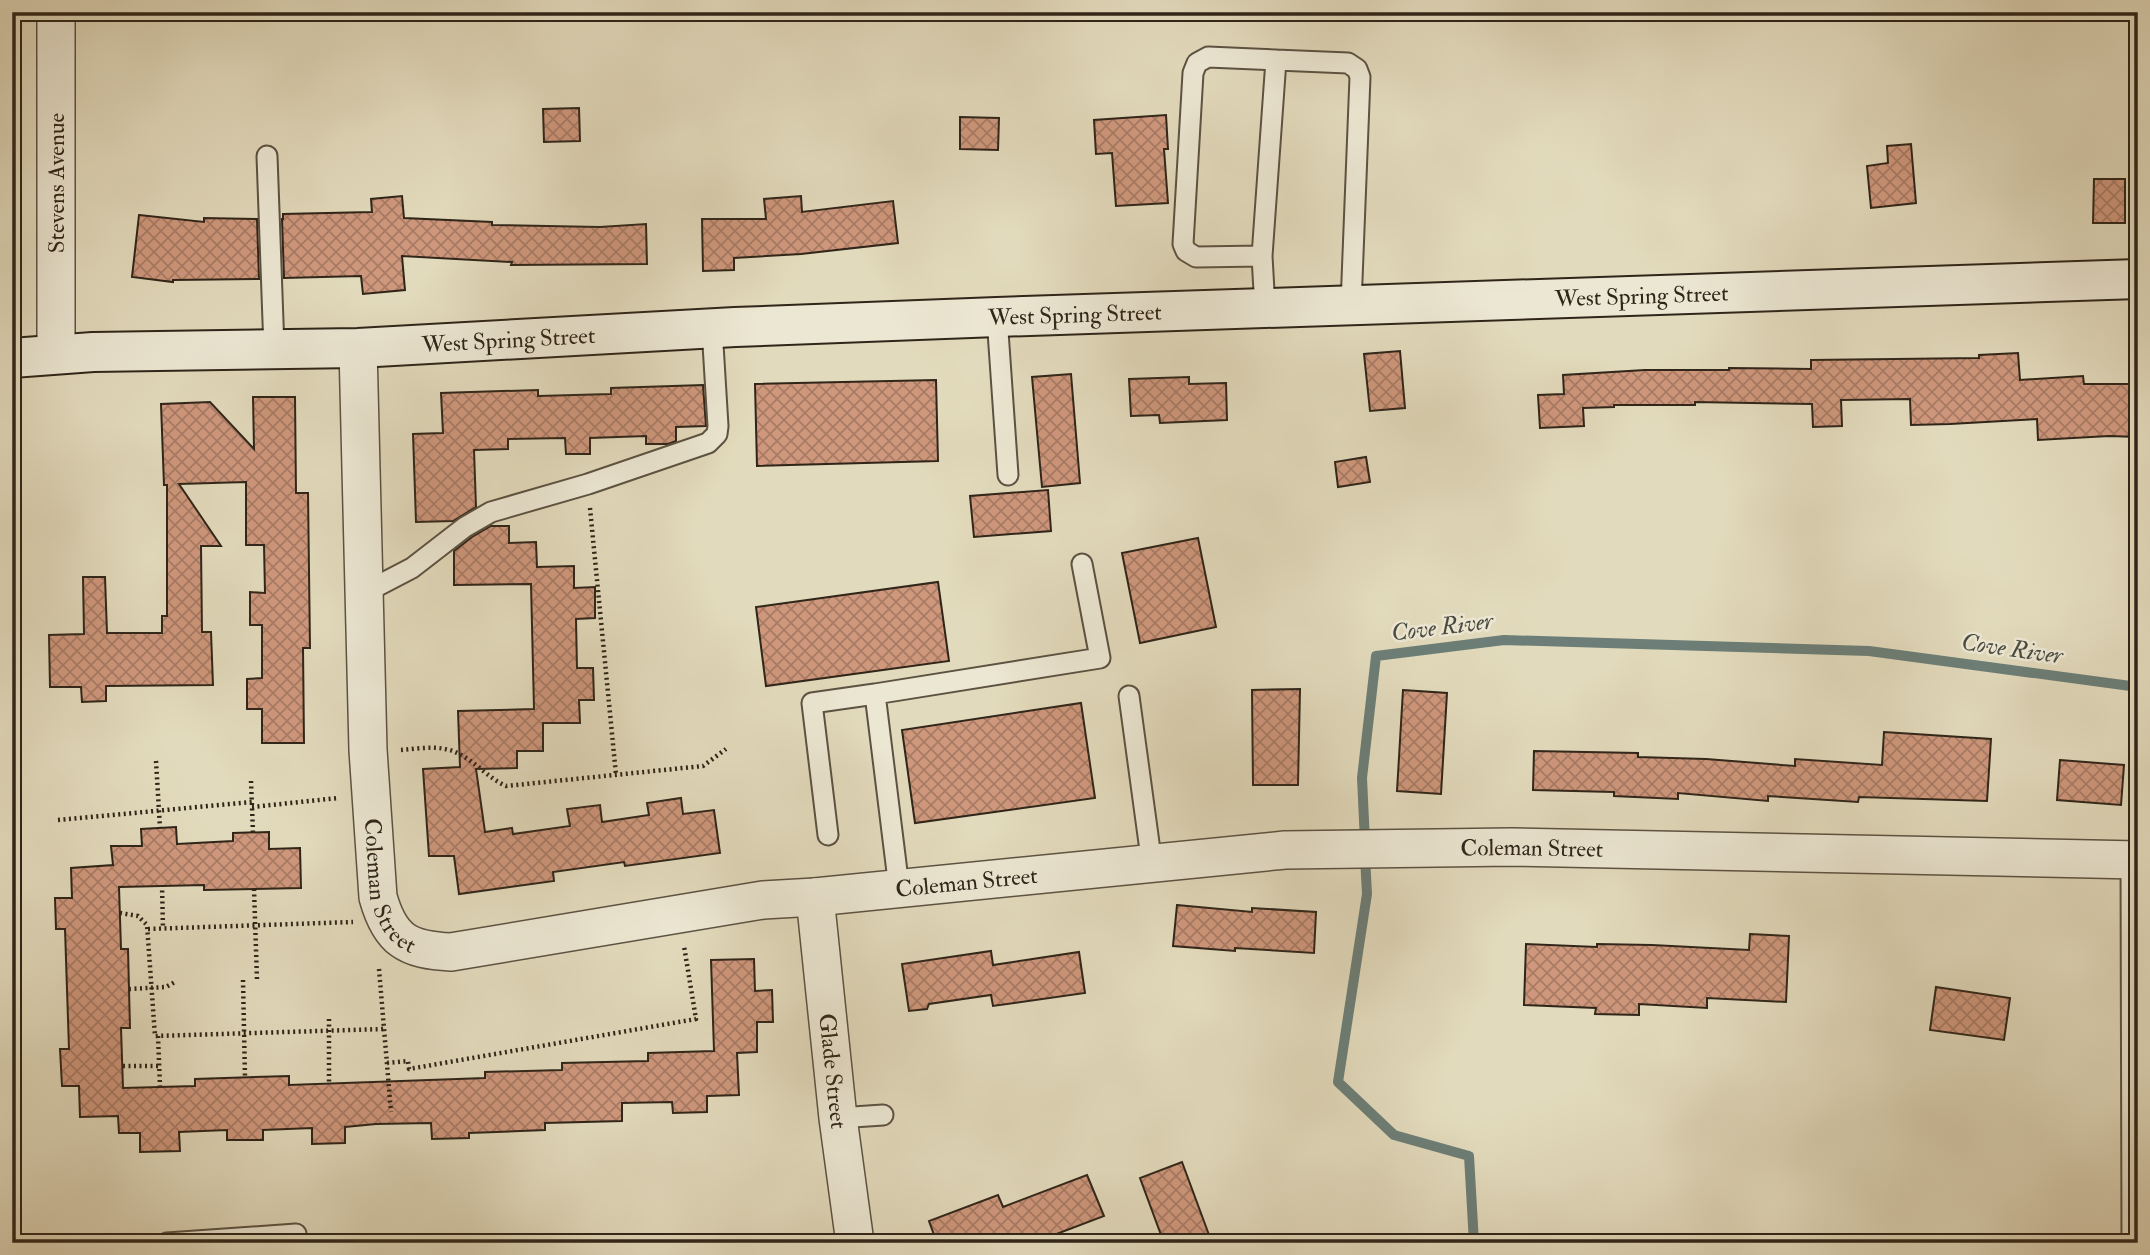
<svg xmlns="http://www.w3.org/2000/svg" width="2150" height="1255" font-family="'IM FELL Double Pica',serif">
	<defs>
		<pattern id="building-cross-hatch" width="8" height="8" patternUnits="userSpaceOnUse" patternTransform="scale(1.75)"><rect width="8" height="8" fill="#cf977c"/><path d="M0 0l8 8M0 8l8-8" fill="none" stroke="#a87b65"/></pattern>
	</defs>
	<rect width="100%" height="100%" fill="#e2dabc"/>
	<filter id="stains"><feTurbulence type="fractalNoise" baseFrequency=".00286" numOctaves="4"/><feColorMatrix values="0 0 0 0 .2 0 0 0 0 .09 0 0 0 0 .02 0 0 0 .5 -.17"/></filter>
	<radialGradient id="worn" r=".72"><stop offset=".6" stop-color="#630" stop-opacity="0"/><stop offset="1" stop-color="#630" stop-opacity=".3"/></radialGradient>
	<g fill="none" stroke-linecap="round" stroke-linejoin="round">
		<path stroke="#6c7e77" stroke-width="10" d="M 1365,842 L 1362,778 L 1376,656 L 1504,640 L 1869,651 L 2138,687
			M 1365,857 L 1367,894 L 1338,1082 L 1394,1135 L 1469,1156 L 1474,1243"/>
	</g>
	<path fill="url(#building-cross-hatch)" stroke="#2f2519" stroke-width="2" d="M 579,108 L 580,141 L 544,142 L 543,109 Z
		M 1166,115 L 1168,149 L 1164,149 L 1168,203 L 1116,206 L 1112,153 L 1096,154 L 1094,120 Z
		M 960,117 L 999,118 L 998,150 L 960,149 Z
		M 1911,144 L 1916,203 L 1871,208 L 1867,166 L 1888,163 L 1887,146 Z
		M 2094,179 L 2125,179 L 2125,223 L 2093,223 Z
		M 402,196 L 404,218 L 492,222 L 492,225 L 600,227 L 646,224 L 647,264 L 511,265 L 512,262 L 402,256 L 405,290 L 363,294 L 361,276 L 284,278 L 282,219 L 283,219 L 283,214 L 372,212 L 371,199 Z
		M 801,196 L 802,212 L 893,201 L 898,243 L 801,254 L 734,258 L 734,270 L 703,271 L 702,219 L 766,219 L 764,199 Z
		M 139,215 L 204,222 L 204,218 L 257,219 L 259,279 L 173,280 L 173,282 L 132,277 Z
		M 1400,351 L 1405,408 L 1370,411 L 1364,354 Z
		M 2018,353 L 2020,380 L 2083,376 L 2084,384 L 2138,384 L 2138,437 L 2109,436 L 2038,440 L 2037,419 L 1950,424 L 1911,425 L 1910,399 L 1841,400 L 1842,426 L 1813,427 L 1812,404 L 1695,402 L 1695,405 L 1614,405 L 1614,407 L 1583,408 L 1584,426 L 1540,428 L 1538,395 L 1564,394 L 1563,375 L 1645,370 L 1729,370 L 1729,368 L 1811,369 L 1811,360 L 1979,358 L 1979,355 Z
		M 1071,374 L 1080,483 L 1042,487 L 1032,377 Z
		M 1189,377 L 1189,384 L 1226,383 L 1227,420 L 1160,423 L 1159,415 L 1131,416 L 1129,379 Z
		M 936,380 L 938,461 L 757,466 L 755,384 Z
		M 703,385 L 706,426 L 676,427 L 676,441 L 668,444 L 646,444 L 646,436 L 590,438 L 590,454 L 566,454 L 565,438 L 508,439 L 508,449 L 474,450 L 476,507 L 453,521 L 416,522 L 413,434 L 443,433 L 441,393 L 538,390 L 538,396 L 611,394 L 611,388 Z
		M 253,397 L 295,397 L 296,493 L 308,493 L 310,648 L 303,648 L 304,743 L 262,743 L 262,709 L 247,709 L 247,679 L 262,678 L 262,625 L 250,625 L 250,592 L 265,593 L 264,545 L 246,545 L 246,482 L 179,484 L 221,546 L 201,546 L 202,632 L 211,632 L 213,685 L 106,686 L 106,701 L 82,702 L 81,687 L 50,687 L 49,635 L 84,634 L 83,577 L 105,577 L 107,633 L 162,633 L 162,616 L 167,616 L 167,485 L 164,485 L 161,404 L 210,402 L 254,449 Z
		M 1366,457 L 1370,482 L 1338,487 L 1335,462 Z
		M 1048,490 L 1051,531 L 974,537 L 970,496 Z
		M 491,526 L 509,526 L 509,543 L 536,542 L 537,567 L 574,566 L 574,588 L 595,587 L 595,618 L 576,619 L 577,668 L 593,668 L 594,700 L 579,700 L 580,723 L 543,723 L 543,751 L 517,751 L 517,768 L 476,769 L 485,832 L 512,828 L 513,834 L 570,826 L 567,809 L 600,805 L 602,822 L 649,815 L 647,803 L 681,798 L 683,814 L 714,810 L 720,853 L 625,866 L 624,862 L 553,872 L 554,881 L 459,894 L 454,856 L 429,856 L 423,769 L 460,767 L 458,711 L 534,709 L 531,584 L 454,585 L 454,551 L 472,537 Z
		M 1198,538 L 1216,627 L 1140,643 L 1122,553 Z
		M 938,582 L 949,661 L 766,686 L 756,607 Z
		M 1300,689 L 1298,785 L 1253,785 L 1252,690 Z
		M 1403,690 L 1447,693 L 1441,794 L 1397,791 Z
		M 1081,703 L 1095,798 L 915,823 L 902,730 Z
		M 1884,732 L 1991,739 L 1987,801 L 1859,797 L 1858,802 L 1768,796 L 1768,801 L 1678,793 L 1678,799 L 1614,796 L 1614,792 L 1533,790 L 1534,751 L 1638,753 L 1638,757 L 1706,759 L 1795,766 L 1795,759 L 1882,765 Z
		M 2060,760 L 2124,765 L 2121,805 L 2057,800 Z
		M 176,827 L 177,844 L 233,841 L 233,833 L 269,832 L 269,849 L 300,848 L 301,888 L 204,890 L 204,885 L 119,887 L 121,949 L 128,949 L 130,1028 L 121,1028 L 123,1088 L 195,1086 L 195,1079 L 289,1076 L 289,1085 L 485,1078 L 485,1072 L 562,1070 L 562,1063 L 648,1061 L 648,1053 L 714,1051 L 711,960 L 754,959 L 755,991 L 772,990 L 773,1022 L 757,1022 L 757,1052 L 737,1053 L 739,1095 L 707,1096 L 707,1112 L 673,1113 L 672,1102 L 622,1103 L 622,1121 L 545,1123 L 545,1130 L 469,1133 L 469,1138 L 432,1139 L 431,1123 L 376,1124 L 345,1127 L 345,1143 L 312,1144 L 312,1128 L 263,1130 L 263,1140 L 227,1140 L 227,1130 L 179,1132 L 180,1151 L 140,1152 L 140,1133 L 119,1133 L 118,1116 L 80,1117 L 79,1086 L 62,1086 L 60,1049 L 69,1049 L 65,929 L 56,929 L 55,898 L 72,898 L 71,868 L 113,865 L 111,846 L 142,846 L 141,829 Z
		M 1177,905 L 1252,912 L 1252,908 L 1316,912 L 1314,953 L 1235,948 L 1235,951 L 1173,946 Z
		M 1750,934 L 1789,936 L 1786,1002 L 1707,998 L 1707,1008 L 1639,1004 L 1639,1015 L 1595,1014 L 1596,1008 L 1524,1005 L 1526,944 L 1597,947 L 1597,944 L 1652,945 L 1749,950 Z
		M 991,951 L 993,965 L 1079,952 L 1085,993 L 993,1006 L 991,995 L 929,1004 L 927,1009 L 909,1011 L 902,964 Z
		M 1936,987 L 2010,998 L 2004,1040 L 1930,1030 Z
		M 1182,1162 L 1212,1243 L 1164,1243 L 1140,1178 Z
		M 1087,1175 L 1104,1216 L 1033,1243 L 937,1243 L 929,1221 L 998,1195 L 1003,1207 Z"/>
	<g fill="none" stroke-linecap="round" stroke-linejoin="round">
		<g stroke="#5c5242" stroke-width="23">
			<path id="lane" d="M 267,156 L 274,349
				M 1262,256 L 1276,60
				M 1265,309 L 1262,256 L 1196,257 L 1186,251 L 1183,244 L 1193,73 L 1197,63 L 1208,57 L 1348,63 L 1357,69 L 1360,77 L 1351,305
				M 997,317 L 1008,475
				M 364,593 L 412,568 L 465,527 L 491,512 L 588,484 L 708,443 L 717,434 L 718,426 L 712,328
				M 1129,696 L 1152,865
				M 828,835 L 812,703 L 875,694
				M 2131,859 L 2132,1243
				M 899,888 L 875,694 L 1100,658 L 1082,564
				M 838,1118 L 883,1115
				M 167,1243 L 296,1234"/>
		</g>
		<g stroke="#5c5242" stroke-width="40">
			<g id="street">
				<path d="M 56,12 L 56,354"/>
				<path id="s1" d="M 358,348 L 368,750 L 378,897 C 390,940 407,950 451,952 L 763,900 L 815,897 L 1285,850 L 1512,847 L 2138,860"/>
				<path id="s2" d="M 815,897 L 838,1118 L 855,1243"/>
			</g>
		</g>
		<g stroke="#2f2519" stroke-width="42">
			<g id="secondary">
				<path id="s3" d="M 12,358 L 93,352 L 358,348 L 735,327 L 997,317 L 2138,279"/>
			</g>
		</g>
		<path stroke="#2f2519" stroke-width="4.5" stroke-dasharray="2 3.5" stroke-linecap="butt" d="M 590,508 L 616,775
			M 401,750 C 415,749 431,746 445,749 C 469,753 485,777 506,786 L 703,766 L 726,749
			M 156,761 L 160,828
			M 251,781 L 253,833
			M 252,807 L 338,798
			M 58,820 L 252,802
			M 162,885 L 163,929
			M 254,889 L 257,980
			M 120,913 L 138,916 L 147,925 L 155,1036 L 384,1029
			M 148,929 L 353,922
			M 379,969 L 391,1112
			M 243,980 L 245,1078
			M 129,989 L 166,987 L 175,982
			M 329,1019 L 329,1085
			M 158,1036 L 160,1087
			M 387,1063 L 408,1061 L 409,1069 L 696,1019 L 684,946
			M 123,1066 L 159,1066"/>
		<use href="#lane" stroke="#ece7d3" stroke-width="19"/>
		<use href="#street" stroke="#ece7d3" stroke-width="37"/>
		<use href="#secondary" stroke="#ece7d3" stroke-width="38"/>
	</g>
	<g text-anchor="middle" dominant-baseline="central" stroke-width="5" stroke-linejoin="round" paint-order="stroke">
		<g font-size="23" fill="#2f2519" stroke="#ece7d3">
			<text transform="translate(56 183) rotate(-90)">Stevens Avenue</text>
			<text stroke="none"><textPath href="#s3" startOffset="1631">West Spring Street</textPath></text>
			<text stroke="none"><textPath href="#s3" startOffset="1064">West Spring Street</textPath></text>
			<text stroke="none"><textPath href="#s3" startOffset="497">West Spring Street</textPath></text>
			<text stroke="none"><textPath href="#s1" startOffset="1738">Coleman Street</textPath></text>
			<text stroke="none"><textPath href="#s1" startOffset="542">Coleman Street</textPath></text>
			<text stroke="none"><textPath href="#s1" startOffset="1171">Coleman Street</textPath></text>
			<text stroke="none"><textPath href="#s2" startOffset="175">Glade Street</textPath></text>
		</g>
		<g font-size="24" font-style="italic" fill="#484a40" stroke="#ece7d3">
			<text transform="translate(1442 627) rotate(-7)">Cove River</text>
			<text transform="translate(2012 649) rotate(8)">Cove River</text>
		</g>
	</g>
	<rect width="2150" height="1255" fill="none" stroke="#e2dabc" stroke-width="42"/>
	<rect x="14" y="14" width="2122" height="1227" fill="none" stroke="#2f2519" stroke-width="3.5"/>
	<rect x="21" y="21" width="2108" height="1213" fill="none" stroke="#2f2519" stroke-width="2"/>
	<rect width="100%" height="100%" filter="url(#stains)"/>
	<rect width="100%" height="100%" fill="url(#worn)"/>
</svg>
